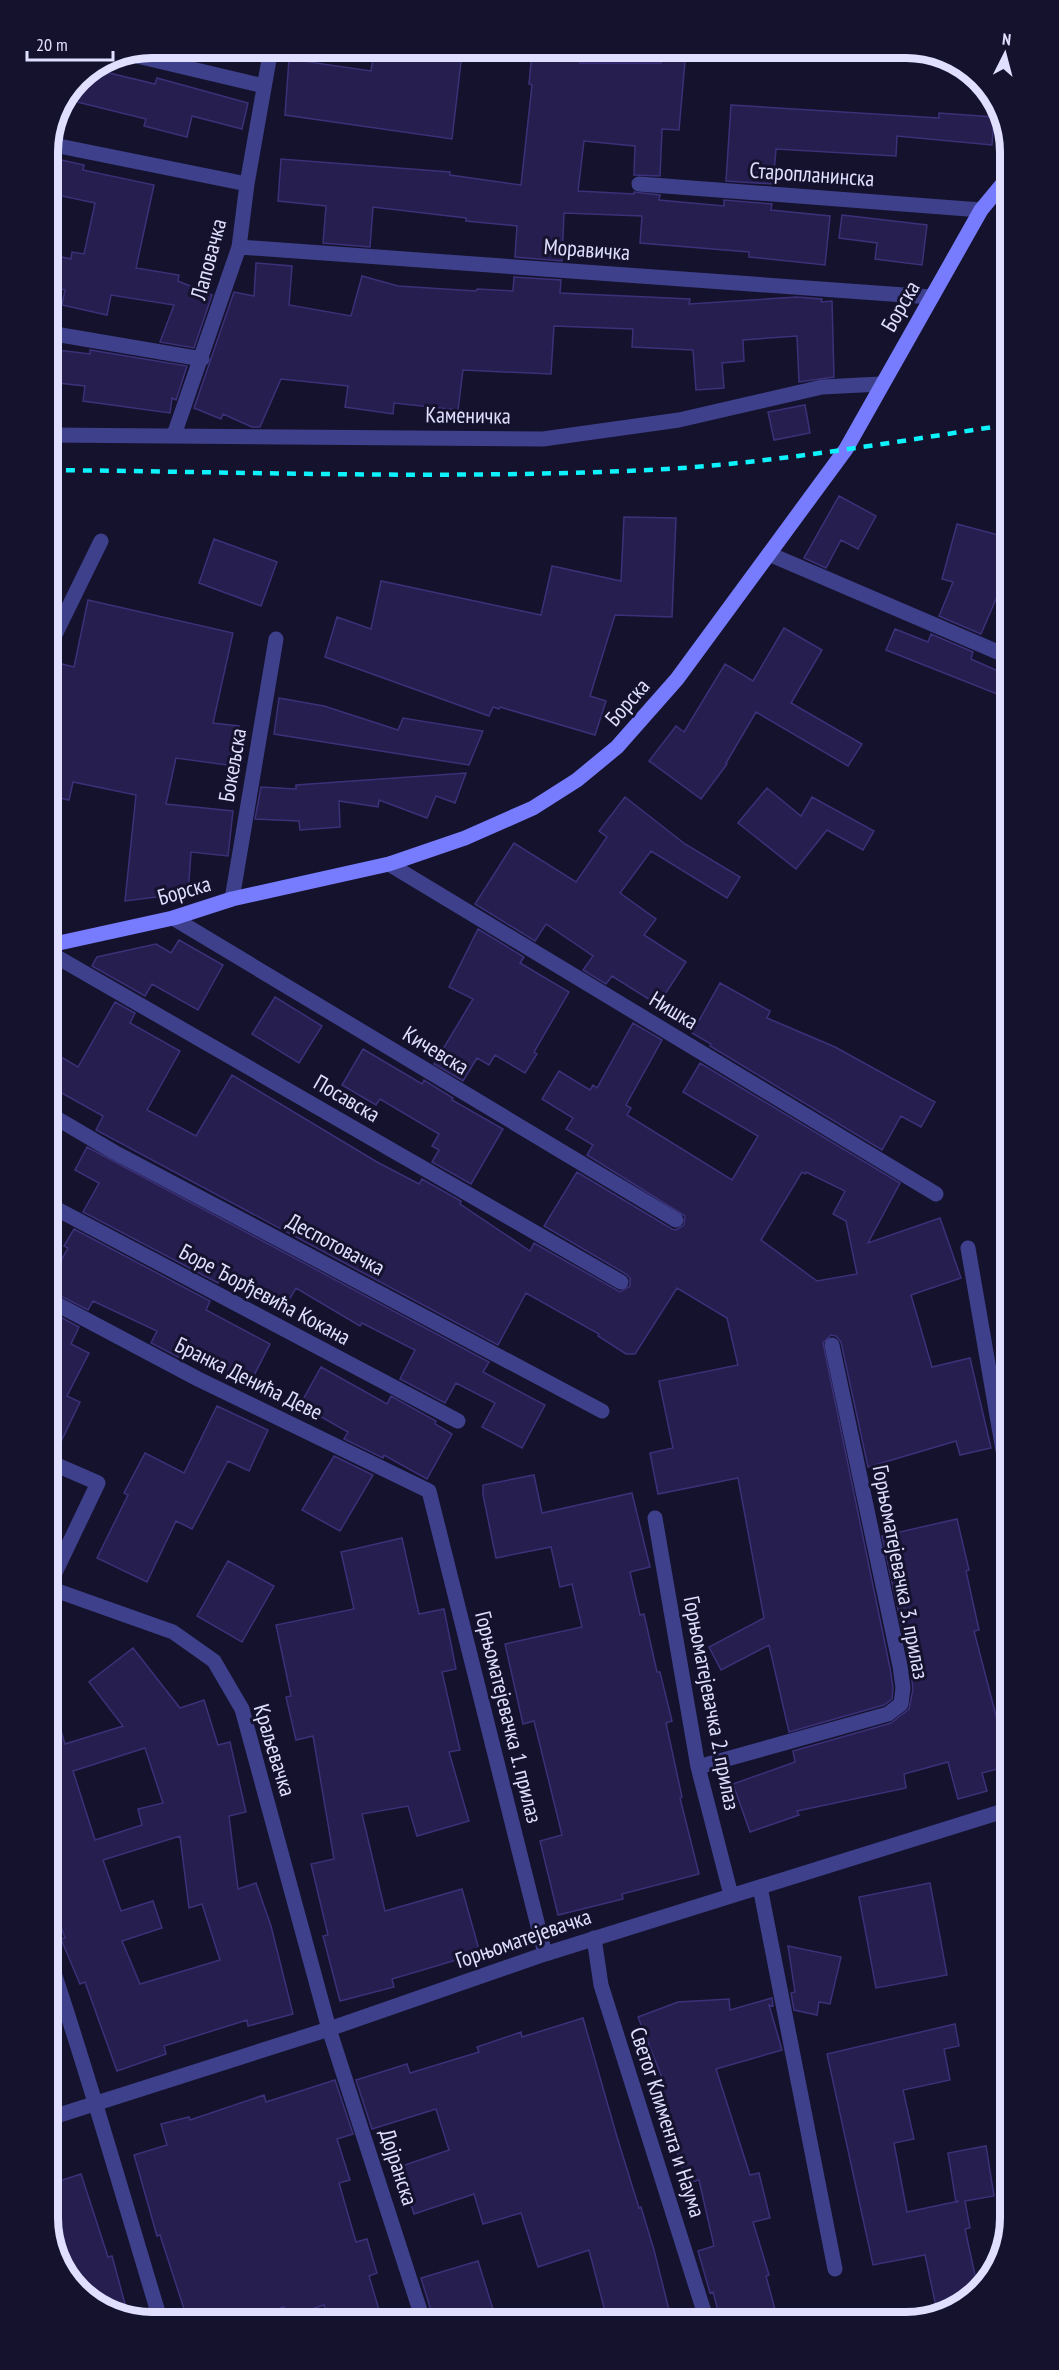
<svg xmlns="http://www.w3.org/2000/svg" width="1059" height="2370" font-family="'PT Sans Narrow',sans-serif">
	<rect width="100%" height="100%" fill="#15122d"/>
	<path fill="#251e4e" stroke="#3b3179" stroke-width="1.5" fill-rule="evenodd" d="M 686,50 L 679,130 L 662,129 L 660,176 L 634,175 L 635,146 L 584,141 L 578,191 L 634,194 L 634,192 L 660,195 L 659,200 L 724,206 L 724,200 L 772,204 L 771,210 L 830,216 L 825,265 L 749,257 L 749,252 L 640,243 L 642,216 L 564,213 L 562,261 L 515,257 L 517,226 L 466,221 L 466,218 L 373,207 L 370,247 L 323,243 L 326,206 L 278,201 L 281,159 L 450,172 L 450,175 L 521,185 L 532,85 L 529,84 L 532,52 L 581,51 L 580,63 L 661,63 L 662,51 Z
		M 374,53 L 462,53 L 452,139 L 285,115 L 289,59 L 371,71 Z
		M 93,69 L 155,84 L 157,78 L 248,103 L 242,129 L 192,116 L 187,137 L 144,126 L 146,119 L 69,100 L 79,78 Z
		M 731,105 L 939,118 L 939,113 L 994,117 L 992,145 L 897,136 L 896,156 L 776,149 L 773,184 L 726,181 Z
		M 48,157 L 84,165 L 83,170 L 154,185 L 136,268 L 179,275 L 178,281 L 212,295 L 194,348 L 160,342 L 174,305 L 111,295 L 107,315 L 62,305 L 65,290 L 49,286 L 48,254 L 71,259 L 72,252 L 84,254 L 95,203 L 48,193 Z
		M 842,215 L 927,225 L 922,265 L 875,259 L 877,243 L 839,238 Z
		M 256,263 L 292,266 L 289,305 L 351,316 L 362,276 L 398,286 L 476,291 L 477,289 L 513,291 L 514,277 L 561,280 L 560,293 L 690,299 L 689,304 L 797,297 L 822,299 L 821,302 L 832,301 L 834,377 L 799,382 L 797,336 L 743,340 L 744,361 L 722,363 L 724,388 L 696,390 L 693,350 L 632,347 L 633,329 L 554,326 L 551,374 L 463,370 L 458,410 L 394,403 L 393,414 L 345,407 L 348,386 L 281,379 L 260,427 L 252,427 L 223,414 L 221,419 L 194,408 L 234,292 L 254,296 Z
		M 49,349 L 90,354 L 90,350 L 187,366 L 176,400 L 172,398 L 170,413 L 83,401 L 85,386 L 49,382 Z
		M 805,405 L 810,433 L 774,440 L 768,412 Z
		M 839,496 L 876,516 L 858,549 L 841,540 L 826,568 L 804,558 Z
		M 624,517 L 676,518 L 672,617 L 615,615 L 590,696 L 606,701 L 595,735 L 500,707 L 499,709 L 493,707 L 489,716 L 325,657 L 337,617 L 371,629 L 381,581 L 541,615 L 552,566 L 621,581 Z
		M 957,524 L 1006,537 L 1007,562 L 999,592 L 981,634 L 939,616 L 953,582 L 942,579 Z
		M 214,539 L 277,562 L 261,606 L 199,583 Z
		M 88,600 L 233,633 L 213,723 L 239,726 L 234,766 L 176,758 L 166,804 L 233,811 L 228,856 L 191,852 L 188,893 L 125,901 L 136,795 L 73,782 L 69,800 L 50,796 L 50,661 L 74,667 Z
		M 784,628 L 822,650 L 791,703 L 862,744 L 848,766 L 756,712 L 726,763 L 727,764 L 701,799 L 649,761 L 676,726 L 684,732 L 725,664 L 753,681 Z
		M 895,629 L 928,642 L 931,634 L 973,652 L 971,659 L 1007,675 L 1007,698 L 886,650 Z
		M 279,698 L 324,706 L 398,730 L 403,718 L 483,731 L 469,765 L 274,734 Z
		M 466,773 L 455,803 L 436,796 L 427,818 L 379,800 L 378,807 L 339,801 L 340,827 L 300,830 L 299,821 L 255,819 L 261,787 L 296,789 L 296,785 Z
		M 767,788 L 801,816 L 812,797 L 874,831 L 863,850 L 827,830 L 796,869 L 738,823 Z
		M 625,797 L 685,844 L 740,877 L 727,898 L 651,851 L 620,893 L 656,919 L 644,935 L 686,962 L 658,1005 L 612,976 L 606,984 L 583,970 L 593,956 L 546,924 L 535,941 L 475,904 L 514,843 L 576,882 L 607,837 L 599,831 Z
		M 478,929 L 524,957 L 520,963 L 569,992 L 534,1052 L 537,1054 L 525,1073 L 495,1055 L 489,1065 L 477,1058 L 463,1081 L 434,1064 L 473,999 L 449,987 Z
		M 179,940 L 223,965 L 198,1010 L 152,984 L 145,996 L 92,966 L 97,957 L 156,944 L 171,953 Z
		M 720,983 L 770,1011 L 767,1018 L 835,1047 L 935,1102 L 921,1127 L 901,1116 L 882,1150 L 710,1046 L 711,1044 L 692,1033 Z
		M 275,997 L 322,1026 L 299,1063 L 252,1034 Z
		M 115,1002 L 135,1013 L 130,1023 L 180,1051 L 147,1110 L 196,1136 L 232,1075 L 377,1162 L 419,1184 L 422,1179 L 461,1201 L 460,1204 L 530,1251 L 534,1243 L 620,1292 L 630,1286 L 630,1278 L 626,1274 L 544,1226 L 577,1172 L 672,1229 L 676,1230 L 684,1225 L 685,1216 L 587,1155 L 593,1145 L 566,1129 L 573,1118 L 542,1099 L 559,1071 L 590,1090 L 593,1085 L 597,1088 L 633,1023 L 662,1040 L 626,1105 L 631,1108 L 627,1115 L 732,1180 L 758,1136 L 683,1092 L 700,1063 L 900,1183 L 868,1243 L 940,1218 L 961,1278 L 911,1295 L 932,1367 L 970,1358 L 991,1448 L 960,1455 L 956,1441 L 868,1467 L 841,1342 L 836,1336 L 831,1335 L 823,1343 L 890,1668 L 893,1688 L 892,1699 L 884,1705 L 789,1732 L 769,1645 L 721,1670 L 709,1647 L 764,1618 L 738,1478 L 658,1494 L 650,1453 L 673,1448 L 659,1381 L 738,1365 L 727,1318 L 677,1288 L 635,1354 L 626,1354 L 598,1336 L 599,1334 L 526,1293 L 498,1345 L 96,1130 L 103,1116 L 51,1087 L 51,1051 L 78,1067 ZM 802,1172 L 805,1174 L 806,1172 L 845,1191 L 833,1214 L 846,1221 L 857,1274 L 817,1281 L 761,1240 Z
		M 363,1049 L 422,1084 L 424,1080 L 453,1098 L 452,1100 L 503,1129 L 471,1184 L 432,1162 L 439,1150 L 432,1146 L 439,1134 L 380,1099 L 376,1105 L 342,1085 Z
		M 87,1147 L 489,1362 L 483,1372 L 545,1405 L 522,1448 L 482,1427 L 495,1403 L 456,1383 L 445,1403 L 400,1379 L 415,1350 L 362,1323 L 360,1326 L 296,1288 L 288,1302 L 224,1270 L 218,1283 L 83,1212 L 99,1183 L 75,1170 Z
		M 74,1229 L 210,1301 L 206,1310 L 270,1344 L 249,1385 L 186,1352 L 182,1359 L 151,1343 L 157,1331 L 93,1301 L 88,1310 L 51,1291 L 51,1279 L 68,1248 L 64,1246 Z
		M 51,1312 L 79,1327 L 71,1344 L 89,1353 L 67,1396 L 80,1402 L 55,1454 L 52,1453 Z
		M 321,1367 L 387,1404 L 391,1396 L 436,1421 L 435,1424 L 452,1434 L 427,1479 L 384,1455 L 383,1458 L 344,1439 L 348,1432 L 300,1405 Z
		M 217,1406 L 268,1430 L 249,1471 L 228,1461 L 192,1529 L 176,1521 L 147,1582 L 97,1558 L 128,1495 L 124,1493 L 145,1453 L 184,1473 Z
		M 334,1456 L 373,1475 L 340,1531 L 302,1510 Z
		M 534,1475 L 542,1513 L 632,1493 L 650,1567 L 630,1572 L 640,1615 L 644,1614 L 657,1672 L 660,1672 L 672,1721 L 666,1723 L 682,1797 L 680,1798 L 699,1874 L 622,1894 L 623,1899 L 558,1915 L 540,1841 L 562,1835 L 534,1721 L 523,1724 L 505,1644 L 582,1627 L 572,1584 L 560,1587 L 551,1547 L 496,1558 L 483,1495 L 483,1485 Z
		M 957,1519 L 969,1570 L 966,1571 L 979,1630 L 974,1631 L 1009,1766 L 982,1773 L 987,1791 L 958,1799 L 948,1762 L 904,1774 L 906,1788 L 797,1811 L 799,1815 L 750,1832 L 733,1784 L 795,1762 L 793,1751 L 891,1723 L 909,1709 L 913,1689 L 910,1665 L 882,1536 Z
		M 402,1538 L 419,1614 L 444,1609 L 456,1669 L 442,1672 L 460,1750 L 449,1752 L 469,1821 L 417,1836 L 408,1806 L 362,1814 L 385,1911 L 462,1889 L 480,1953 L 392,1979 L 394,1987 L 340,2001 L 323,1936 L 328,1935 L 311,1864 L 334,1859 L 313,1736 L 296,1740 L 286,1697 L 291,1696 L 276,1625 L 354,1609 L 341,1552 Z
		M 228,1561 L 274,1586 L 242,1642 L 197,1616 Z
		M 133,1648 L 180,1708 L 204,1700 L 218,1745 L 230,1742 L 246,1812 L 229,1816 L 238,1889 L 256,1883 L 271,1926 L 293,2014 L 248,2026 L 247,2020 L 164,2046 L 166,2054 L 117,2071 L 85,1982 L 80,1984 L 61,1939 L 65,1938 L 53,1904 L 52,1722 L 58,1721 L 65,1744 L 123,1726 L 89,1682 ZM 145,1748 L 163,1803 L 138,1809 L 142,1825 L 95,1840 L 73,1771 ZM 180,1836 L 189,1908 L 202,1904 L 220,1960 L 140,1984 L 122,1941 L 162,1928 L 153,1901 L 121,1911 L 103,1860 Z
		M 930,1883 L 947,1975 L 876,1988 L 859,1897 Z
		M 788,1946 L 841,1957 L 830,2004 L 819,2002 L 817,2015 L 794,2010 L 791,1993 L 795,1992 Z
		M 772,1998 L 773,2006 L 769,2005 L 782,2050 L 716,2069 L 750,2175 L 759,2173 L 770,2218 L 753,2222 L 769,2275 L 766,2276 L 777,2317 L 720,2318 L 713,2292 L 710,2293 L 698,2251 L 714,2246 L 699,2180 L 687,2183 L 670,2129 L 665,2131 L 651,2086 L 664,2083 L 638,2017 L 678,2002 L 729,1999 L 730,2010 Z
		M 583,2018 L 617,2137 L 639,2208 L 641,2207 L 654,2250 L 671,2318 L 607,2319 L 589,2250 L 538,2267 L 521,2213 L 483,2224 L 474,2194 L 414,2214 L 399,2167 L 449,2150 L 436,2109 L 372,2129 L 356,2080 L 407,2064 L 410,2073 L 479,2052 L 477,2047 L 521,2032 L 522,2037 Z
		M 955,2024 L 959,2046 L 944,2049 L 950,2080 L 903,2090 L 914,2139 L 894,2143 L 907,2212 L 959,2201 L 956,2202 L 948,2153 L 986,2146 L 994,2196 L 965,2201 L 970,2228 L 965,2229 L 978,2289 L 938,2316 L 925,2255 L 873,2265 L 827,2054 Z
		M 335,2080 L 353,2134 L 337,2139 L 350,2180 L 339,2183 L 356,2242 L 367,2239 L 377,2273 L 369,2276 L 382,2320 L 329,2320 L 324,2305 L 287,2317 L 284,2307 L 238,2321 L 188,2321 L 160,2235 L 157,2236 L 134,2155 L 167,2145 L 161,2124 L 189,2117 L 190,2120 L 264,2095 L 266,2102 Z
		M 81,2174 L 108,2257 L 112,2256 L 128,2315 L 89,2301 L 54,2251 L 53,2183 Z
		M 478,2261 L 496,2319 L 434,2320 L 421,2278 Z"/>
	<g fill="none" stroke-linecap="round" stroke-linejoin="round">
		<path stroke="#3e408b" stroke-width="15" d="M 137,56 L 264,86
			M 49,144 L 247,184
			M 639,184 L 981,210
			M 239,247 L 932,297
			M 49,333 L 202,359
			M 49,435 L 543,439 L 679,420 L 822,387 L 881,384
			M 174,435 L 239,247 L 247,184 L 270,54
			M 769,554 L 1007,656
			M 50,645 L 101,541
			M 389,864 L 936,1194
			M 232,899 L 276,639
			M 173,918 L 676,1220
			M 50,953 L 621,1282
			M 51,1115 L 114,1152 L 602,1411
			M 51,1206 L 458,1421
			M 968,1248 L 1009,1485
			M 51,1301 L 198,1379 L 429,1491 L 545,1954
			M 52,1463 L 98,1483 L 52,1579
			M 655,1518 L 698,1767 L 731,1895
			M 52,1589 L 173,1632 L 214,1661 L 242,1709 L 329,2029 L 423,2320
			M 698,1767 L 888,1714 L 901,1704 L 903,1688 L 900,1666 L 832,1345
			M 760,1887 L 835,2269
			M 594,1938 L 601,1985 L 706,2318
			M 53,1970 C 92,2086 125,2204 161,2322
			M 1004,2044 L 1011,2079
			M 53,2117 L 329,2029 L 545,1954 L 1010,1809"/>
		<path stroke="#777bfd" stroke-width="15" d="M 50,945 L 173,918 L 232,899 L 389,864 L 465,838 L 533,808 L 577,780 L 617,747 L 677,679 L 846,449 L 981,210 L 1005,181"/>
		<path stroke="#0df2fc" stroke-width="4.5" stroke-dasharray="9 8" stroke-linecap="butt" d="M 49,470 C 254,472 462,480 667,469 C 780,462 893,442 1006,425"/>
	</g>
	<g text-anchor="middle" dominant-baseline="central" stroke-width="6" stroke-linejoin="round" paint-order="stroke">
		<g font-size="22" fill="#e0dfff" stroke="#15122d">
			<text transform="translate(812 174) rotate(4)">Старопланинска</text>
			<text transform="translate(587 249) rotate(4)">Моравичка</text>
			<text transform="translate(208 259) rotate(-75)">Лаповачка</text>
			<text transform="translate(900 306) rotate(-60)">Борска</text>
			<text transform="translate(468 415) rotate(1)">Каменичка</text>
			<text transform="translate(627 702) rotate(-49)">Борска</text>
			<text transform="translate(232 765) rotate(-80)">Бокељска</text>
			<text transform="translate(184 890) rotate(-16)">Борска</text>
			<text transform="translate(674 1010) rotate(31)">Нишка</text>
			<text transform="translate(436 1050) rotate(31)">Кичевска</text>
			<text transform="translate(347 1098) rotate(30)">Посавска</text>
			<text transform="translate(336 1244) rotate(28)">Деспотовачка</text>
			<text transform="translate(265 1294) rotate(28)">Боре Ђорђевића Кокана</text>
			<text transform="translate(249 1378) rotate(26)">Бранка Денића Деве</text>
			<text transform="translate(901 1572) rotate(79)">Горњоматејевачка 3. прилаз</text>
			<text transform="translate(712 1703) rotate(79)">Горњоматејевачка 2. прилаз</text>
			<text transform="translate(509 1717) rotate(76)">Горњоматејевачка 1. прилаз</text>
			<text transform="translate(275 1750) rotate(73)">Краљевачка</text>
			<text transform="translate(523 1938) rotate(-19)">Горњоматејевачка</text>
			<text transform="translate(668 2122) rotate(72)">Светог Климента и Наума</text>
			<text transform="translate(399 2167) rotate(72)">Дојранска</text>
		</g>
	</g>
	<path d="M0 0H1059V2370H0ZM152 58H906A94 94 0 0 1 1000 152V2218A94 94 0 0 1 906 2312H152A94 94 0 0 1 58 2218V152A94 94 0 0 1 152 58Z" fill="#15122d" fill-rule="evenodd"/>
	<path fill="none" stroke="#e0dfff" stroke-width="8" d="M152 58H906A94 94 0 0 1 1000 152V2218A94 94 0 0 1 906 2312H152A94 94 0 0 1 58 2218V152A94 94 0 0 1 152 58Z"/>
	<g transform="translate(1005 54) rotate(6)" stroke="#15122d" stroke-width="4.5" paint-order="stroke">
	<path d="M0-4.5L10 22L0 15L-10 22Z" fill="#e0dfff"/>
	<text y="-9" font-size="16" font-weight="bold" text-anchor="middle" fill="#e0dfff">N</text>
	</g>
	<path d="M27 51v9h86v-9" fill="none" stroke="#e0dfff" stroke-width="3"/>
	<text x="36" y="51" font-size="18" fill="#e0dfff" stroke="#15122d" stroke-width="4.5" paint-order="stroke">20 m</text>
</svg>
